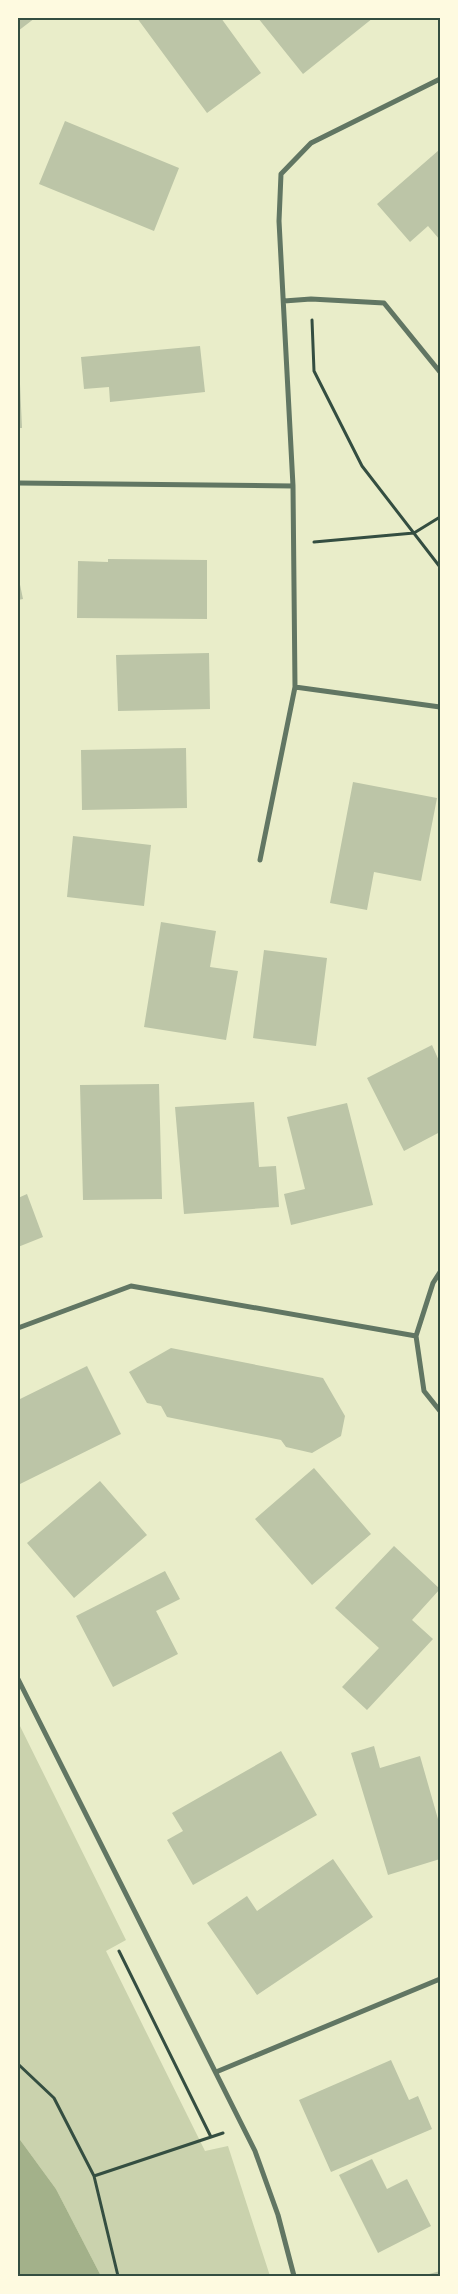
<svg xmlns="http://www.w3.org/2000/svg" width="458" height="2294" font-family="'Asap Condensed',sans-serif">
	<rect width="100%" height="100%" fill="#e9edc9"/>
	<path fill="#cad2ad" d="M 18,1722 L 126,1940 L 106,1951 L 205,2151 L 228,2146 L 270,2276 L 101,2276 L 56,2189 L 18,2137 Z"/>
	<path fill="#a3b18a" d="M 18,2137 L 56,2189 L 101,2276 L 18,2276 Z"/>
	<path fill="#bcc5a7" d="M 18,18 L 35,18 L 18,31 Z
		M 137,18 L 221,18 L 261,73 L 207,113 Z
		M 258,18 L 373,18 L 303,74 Z
		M 65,121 L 179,168 L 154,231 L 39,184 Z
		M 439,150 L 440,152 L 440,240 L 428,226 L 410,242 L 377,204 Z
		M 200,346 L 205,392 L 110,402 L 109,387 L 84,389 L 81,357 Z
		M 19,362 L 22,428 L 18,428 L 18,363 Z
		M 108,559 L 207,560 L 207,619 L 77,618 L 78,561 L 108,562 Z
		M 18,575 L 23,599 L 18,600 Z
		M 18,647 L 19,647 L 20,662 L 18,662 Z
		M 209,653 L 210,709 L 118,711 L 116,655 Z
		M 186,748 L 187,808 L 82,810 L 81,750 Z
		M 353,782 L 437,798 L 421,881 L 374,872 L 367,910 L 330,903 Z
		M 73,836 L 151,845 L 144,906 L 67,897 Z
		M 161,922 L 216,931 L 210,967 L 238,971 L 226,1040 L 144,1027 Z
		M 264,950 L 327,958 L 316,1046 L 253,1038 Z
		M 432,1045 L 440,1063 L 440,1132 L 404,1151 L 367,1078 Z
		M 159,1084 L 162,1199 L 83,1200 L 80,1085 Z
		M 254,1102 L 259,1167 L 276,1166 L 279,1207 L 184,1214 L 175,1107 Z
		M 347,1103 L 373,1205 L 291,1225 L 284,1194 L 305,1189 L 287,1117 Z
		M 27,1194 L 43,1237 L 18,1247 L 18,1198 Z
		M 171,1348 L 323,1378 L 345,1416 L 341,1436 L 312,1453 L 286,1447 L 281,1440 L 167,1417 L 161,1406 L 147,1403 L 129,1372 Z
		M 87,1366 L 121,1434 L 18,1485 L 18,1400 Z
		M 314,1468 L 371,1534 L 312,1585 L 255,1519 Z
		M 100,1481 L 147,1535 L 74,1598 L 27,1543 Z
		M 394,1546 L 440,1589 L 412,1620 L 433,1639 L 367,1710 L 342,1687 L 379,1648 L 335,1608 Z
		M 165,1571 L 180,1599 L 156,1611 L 178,1654 L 113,1687 L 76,1616 Z
		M 374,1746 L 380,1768 L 420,1756 L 440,1826 L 440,1859 L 388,1875 L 351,1753 Z
		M 281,1751 L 317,1815 L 193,1885 L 167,1840 L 183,1831 L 172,1813 Z
		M 333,1859 L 373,1917 L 257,1995 L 207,1923 L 247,1896 L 257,1911 Z
		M 391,2060 L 409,2100 L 418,2096 L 432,2129 L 331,2172 L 299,2100 Z
		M 372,2159 L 387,2189 L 407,2179 L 431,2226 L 378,2253 L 339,2175 Z
		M 440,2271 L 440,2276 L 422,2276 Z"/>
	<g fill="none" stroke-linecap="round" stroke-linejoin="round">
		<path stroke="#344e41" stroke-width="3" d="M 312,320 L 314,371 L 362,466 L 440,567
			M 314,542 L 414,533 L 440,517
			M 119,1951 L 211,2137
			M 18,2064 L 54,2098 L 94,2176 L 118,2276
			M 94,2176 L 223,2133"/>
		<path stroke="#617663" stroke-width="5" d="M 440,79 L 311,143 L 281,174 L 279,221 L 293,486 L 295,687 L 440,707
			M 284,301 L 311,299 L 384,303 L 440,372
			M 18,483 L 293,486
			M 260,860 L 295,687
			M 440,1272 L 433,1283 L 416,1336 L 424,1391 L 440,1411
			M 18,1328 L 131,1286 L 416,1336
			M 18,1679 L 255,2151 L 278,2215 L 294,2276
			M 216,2072 L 440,1979"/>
	</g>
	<rect width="458" height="2294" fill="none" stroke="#fefae0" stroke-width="38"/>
	<rect x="19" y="19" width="420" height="2256" fill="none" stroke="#344e41" stroke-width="2"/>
</svg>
